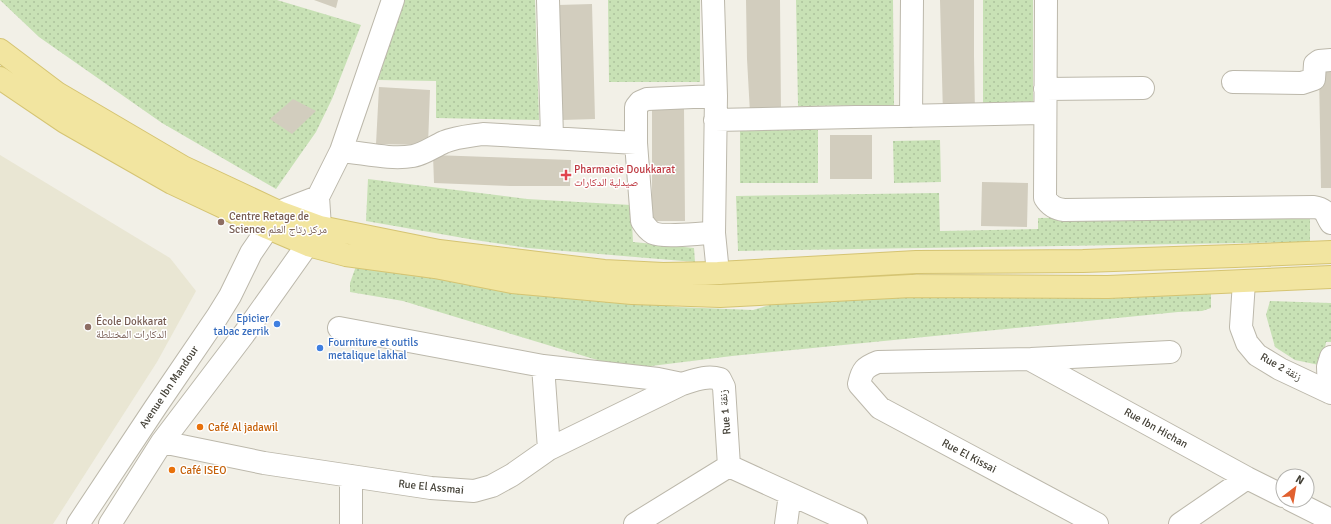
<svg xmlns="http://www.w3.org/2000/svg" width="1331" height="524" font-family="Signika,'Noto Naskh Arabic',sans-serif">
	<defs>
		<pattern id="green-dots" width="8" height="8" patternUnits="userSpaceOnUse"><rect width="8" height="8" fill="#c8e1b5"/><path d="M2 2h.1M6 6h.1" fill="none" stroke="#adc29c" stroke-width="1.8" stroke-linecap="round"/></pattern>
	</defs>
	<rect width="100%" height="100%" fill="#f2f0e7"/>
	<path fill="#e9e6d3" d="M 0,155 L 170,258 L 196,291 L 157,362 L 53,524 L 0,524 Z"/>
	<path fill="url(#green-dots)" d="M 0,0 L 277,0 L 361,25 L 332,99 L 316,132 L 276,189 L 162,123 L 39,37 Z
		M 404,0 L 535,0 L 539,120 L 436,118 L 436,81 L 378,80 Z
		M 608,0 L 700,0 L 700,82 L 609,82 Z
		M 796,0 L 893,0 L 894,105 L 798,106 Z
		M 983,0 L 1033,0 L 1033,103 L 983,103 Z
		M 740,130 L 818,130 L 818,183 L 740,183 Z
		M 940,140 L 941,182 L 894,183 L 893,141 Z
		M 368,179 L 527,199 L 631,205 L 633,242 L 694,248 L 695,262 L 528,248 L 475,240 L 366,221 Z
		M 939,193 L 940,231 L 1038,229 L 1038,218 L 1310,214 L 1310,242 L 738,251 L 736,196 Z
		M 360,255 L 590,294 L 677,307 L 753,310 L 810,293 L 1211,287 L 1211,308 L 1202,311 L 1178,312 L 732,356 L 627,369 L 403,301 L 350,292 L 350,283 Z
		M 1270,301 L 1331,303 L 1331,342 L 1326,342 L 1324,354 L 1319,365 L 1295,360 L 1275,347 L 1266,315 Z"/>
	<path fill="#d2cdbe" d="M 314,0 L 338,0 L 336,8 Z
		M 746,0 L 780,0 L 781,114 L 750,113 L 747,59 Z
		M 940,0 L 974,0 L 974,56 L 975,114 L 943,115 Z
		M 592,4 L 595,119 L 562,120 L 558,5 Z
		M 1319,72 L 1331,72 L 1331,188 L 1321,188 Z
		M 379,87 L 430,90 L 428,145 L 376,144 Z
		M 293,99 L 316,111 L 292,134 L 270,119 Z
		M 652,108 L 684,108 L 685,221 L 652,221 Z
		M 830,135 L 872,135 L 872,179 L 830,179 Z
		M 433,155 L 571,160 L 570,186 L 511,186 L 434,183 Z
		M 982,182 L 1028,183 L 1027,227 L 981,226 Z"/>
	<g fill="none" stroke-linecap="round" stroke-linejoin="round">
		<g stroke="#bcb8ab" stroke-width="24">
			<path id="minor" d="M 548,0 L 552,137
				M 713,0 L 716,96 L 714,233 L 718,273
				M 1046,0 L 1045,198 C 1050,206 1055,209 1064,210 L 1314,207 C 1327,209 1325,214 1331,223
				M 1233,82 L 1302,83 L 1314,79 L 1315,64 L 1319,61 L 1331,60
				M 1045,89 L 1143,88
				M 911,116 L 912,0
				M 715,120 L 1045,113
				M 341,151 C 364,153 390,160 413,156 C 424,154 433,147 444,142 C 456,137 470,136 483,134 L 636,143
				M 714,233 C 699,233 665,238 653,233 C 648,230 645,226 642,221 L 636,143 L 636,107 L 640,102 L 647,99 L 716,96
				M 1244,282 L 1241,327 L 1247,343 L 1257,355 L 1280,369 L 1331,393
				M 339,328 L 543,366 L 658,379 L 682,384
				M 1031,360 L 1247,478 L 1283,496
				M 543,366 L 549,449
				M 1329,392 L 1328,367 L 1331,357
				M 162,442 L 264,463 L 431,488 L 474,491 L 492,486 L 512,475 L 549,449 L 682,384 C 695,380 707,375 720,379 L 724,387 L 729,466
				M 729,466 L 856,524
				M 351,476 L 351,524
				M 1291,500 L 1331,520
				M 78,524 L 155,408 L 217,317 L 230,296 L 251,253 L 279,212 L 318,197
				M 110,524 L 162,442 L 244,334 L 320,227 L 318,197 L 341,151 L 393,0
				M 635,524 L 729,466
				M 786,524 L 790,494
				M 1097,524 L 880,408 L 859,384 C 862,370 865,367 878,362 L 1031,359 L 1170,352
				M 1180,524 L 1247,478"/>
		</g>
		<g stroke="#d5c472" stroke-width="24">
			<path id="major" d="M 0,50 L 57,93 L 183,167 L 279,212 L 320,227 L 439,251 L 604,271 L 663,274 L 718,273 L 916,262 L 1083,261 L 1235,256 L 1331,252
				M 0,78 L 65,122 L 172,183 L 268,228 L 308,245 L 346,255 L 435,267 L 512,282 L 632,293 L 720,296 L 911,286 L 1108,287 L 1331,277"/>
		</g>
		<use href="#minor" stroke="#fff" stroke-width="22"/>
		<use href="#major" stroke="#f2e5a0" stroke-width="22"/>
	</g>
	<path fill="#e0444e" stroke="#fff" stroke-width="1.5" d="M564 169h4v4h4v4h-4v4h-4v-4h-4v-4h4z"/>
	<g fill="#8d6e63" stroke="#fff" stroke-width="1.5">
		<circle cx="221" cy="222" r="4"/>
		<circle cx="88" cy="327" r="4"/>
	</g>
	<g fill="#3f7fe0" stroke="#fff" stroke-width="1.5">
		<circle cx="277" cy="324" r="4"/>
		<circle cx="320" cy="348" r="4"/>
	</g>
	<g fill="#e8710a" stroke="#fff" stroke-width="1.5">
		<circle cx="200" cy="427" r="4"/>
		<circle cx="172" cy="470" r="4"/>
	</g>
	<g text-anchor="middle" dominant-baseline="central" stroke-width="3" stroke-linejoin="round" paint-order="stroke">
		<g font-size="11" fill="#be3a42" stroke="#fff" text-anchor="start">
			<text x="574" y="169">Pharmacie Doukkarat<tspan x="574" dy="13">صيدلية الدكارات</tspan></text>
		</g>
		<g font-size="11" fill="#785e54" stroke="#fff" text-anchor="start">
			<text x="229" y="216">Centre Retage de<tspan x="229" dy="13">Science مركز رتاج العلم</tspan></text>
			<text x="96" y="321">École Dokkarat<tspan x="96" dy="13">الدكارات المختلطة</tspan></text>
		</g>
		<g font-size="11" fill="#366cbe" stroke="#fff" text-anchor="end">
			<text x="269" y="318">Epicier<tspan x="269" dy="13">tabac zerrik</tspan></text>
			<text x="328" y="342" text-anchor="start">Fourniture et outils<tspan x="328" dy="13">metalique lakhal</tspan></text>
		</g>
		<g font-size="11" fill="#444137" stroke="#fff">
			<text transform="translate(1281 367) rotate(29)">Rue 2 زنقة</text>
			<text transform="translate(169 387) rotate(-56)">Avenue Ibn Mandour</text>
			<text transform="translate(725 412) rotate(-95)">Rue 1 زنقة</text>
			<text transform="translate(1156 428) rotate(29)">Rue Ibn Hichan</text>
			<text transform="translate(969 456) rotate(28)">Rue El Kissai</text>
			<text transform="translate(431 487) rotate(6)">Rue El Assmai</text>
		</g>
		<g font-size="11" fill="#c56008" stroke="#fff" text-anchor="start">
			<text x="208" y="427">Café Al jadawil</text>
			<text x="180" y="470">Café ISEO</text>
		</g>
	</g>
	<g transform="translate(1295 488) rotate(31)"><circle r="19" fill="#ffffff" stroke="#b4b3af"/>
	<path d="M0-3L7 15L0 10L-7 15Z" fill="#e1602f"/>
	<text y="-6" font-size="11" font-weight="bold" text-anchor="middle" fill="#444137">N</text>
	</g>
</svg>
